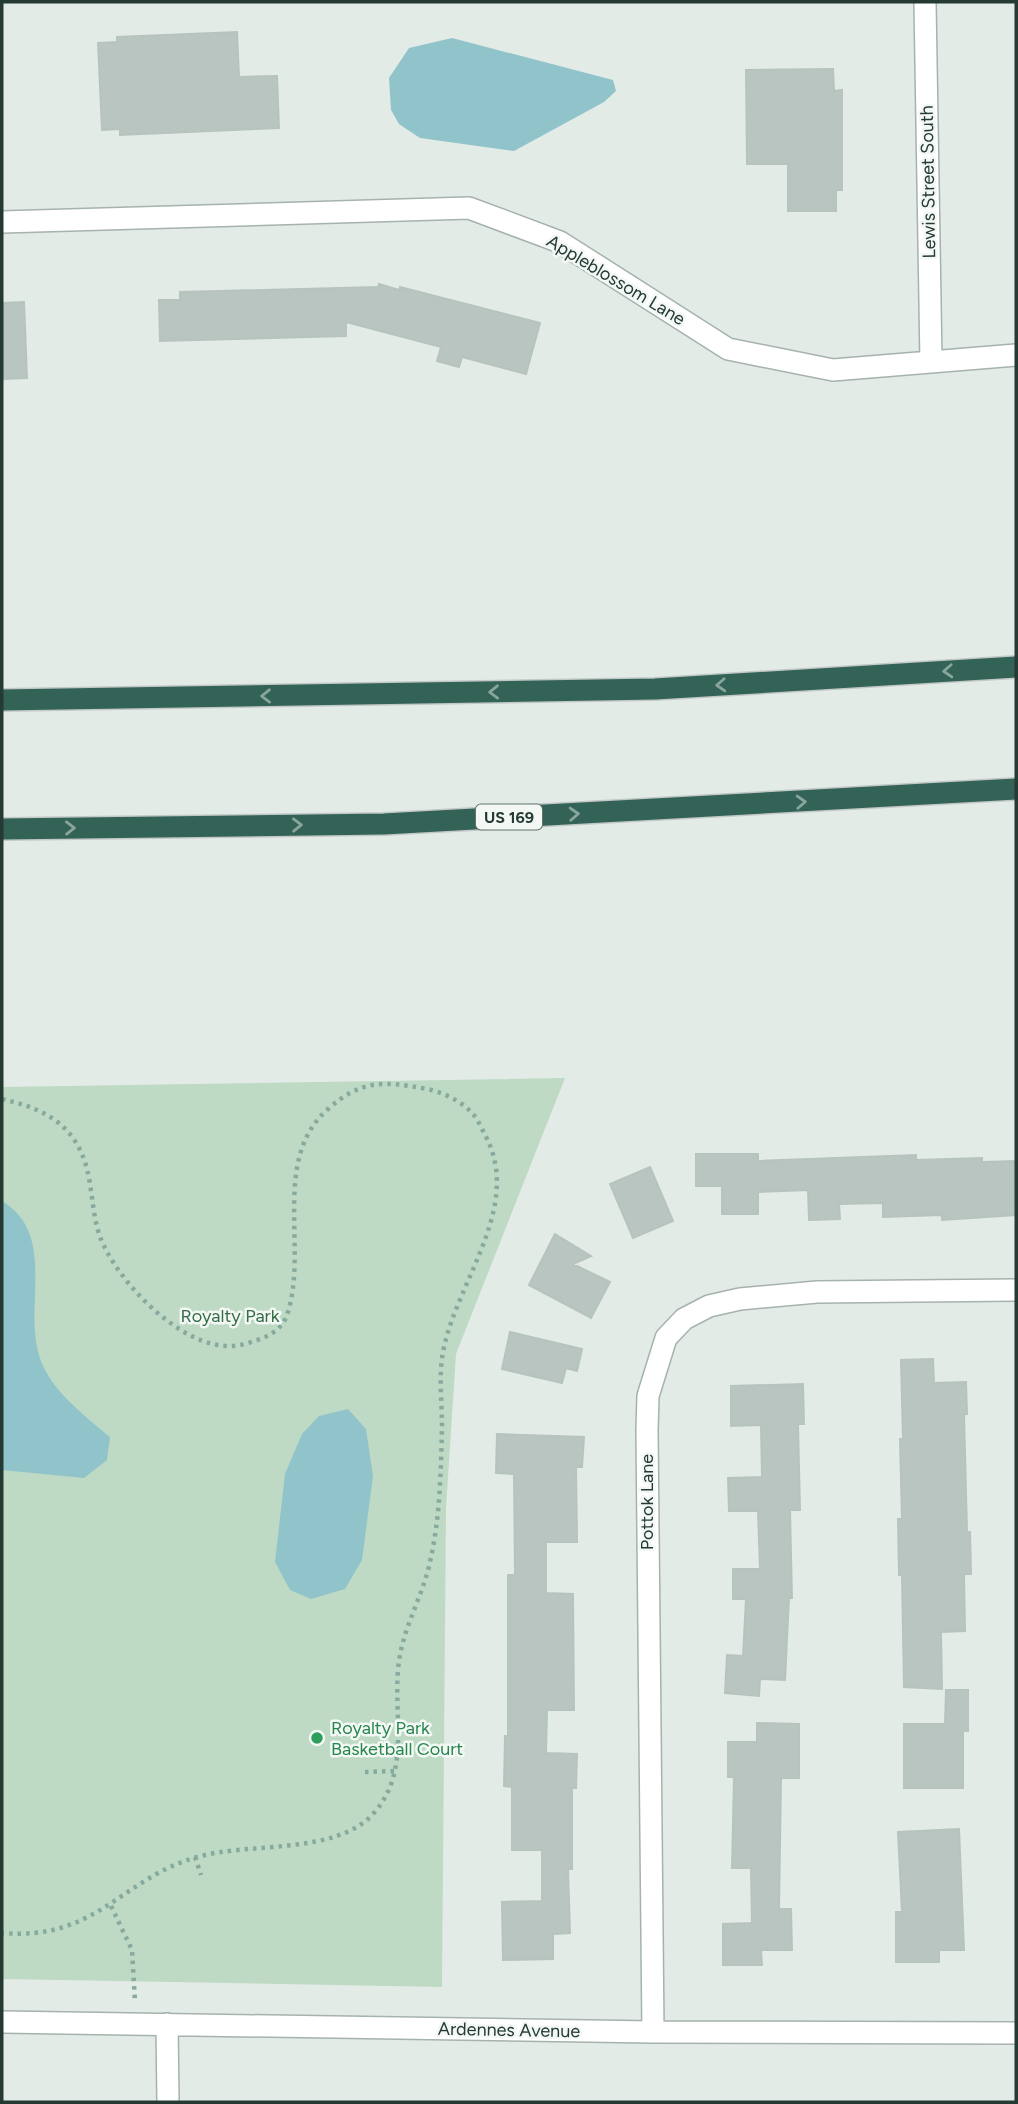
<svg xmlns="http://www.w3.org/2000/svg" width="1018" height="2104" font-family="Figtree,sans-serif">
	<rect width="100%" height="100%" fill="#e3ebe7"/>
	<path fill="#bedac4" d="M 565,1078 L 456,1354 L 446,1508 L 442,1987 L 2,1979 L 2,1087 Z"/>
	<path fill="#91c3ca" d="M 452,38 L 613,80 L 616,91 L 604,102 L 514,151 L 420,138 L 399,124 L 391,110 L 389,78 L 409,48 Z
		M 2,1201 C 59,1236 21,1308 41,1361 C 52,1391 86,1417 110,1437 L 107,1460 L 84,1478 L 2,1470 Z
		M 348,1409 L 366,1429 L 373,1476 L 362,1560 L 345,1589 L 311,1599 L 290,1590 L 275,1562 L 285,1474 L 302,1434 L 319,1416 Z"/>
	<path fill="#b8c5c0" stroke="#b6c4bd" stroke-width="2" d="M 237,32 L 239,77 L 277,76 L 279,128 L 120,135 L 120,129 L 102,130 L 98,43 L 117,42 L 117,37 Z
		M 833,69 L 834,91 L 842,90 L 842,190 L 836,190 L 836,211 L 788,211 L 788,164 L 747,164 L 746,70 Z
		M 379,284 L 399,290 L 400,287 L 540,323 L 526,374 L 462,357 L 459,367 L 437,361 L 441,347 L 346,322 L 346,336 L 160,341 L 159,300 L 180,300 L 180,292 L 378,287 Z
		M 24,302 L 27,378 L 2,379 L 2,303 Z
		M 696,1154 L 758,1154 L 758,1161 L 916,1155 L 916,1160 L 982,1158 L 982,1162 L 1016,1161 L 1016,1215 L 942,1220 L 942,1215 L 883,1217 L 883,1203 L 839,1204 L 840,1219 L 809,1220 L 808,1190 L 758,1192 L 758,1214 L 722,1214 L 722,1186 L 696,1186 Z
		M 650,1167 L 673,1221 L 633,1238 L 610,1184 Z
		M 555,1234 L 591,1256 L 573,1264 L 610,1282 L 591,1318 L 529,1285 Z
		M 510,1332 L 582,1349 L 577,1371 L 566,1368 L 562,1383 L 502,1369 Z
		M 933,1359 L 934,1383 L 966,1382 L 967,1414 L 964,1414 L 967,1532 L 970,1532 L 971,1574 L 964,1574 L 965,1631 L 941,1632 L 942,1689 L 904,1687 L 902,1575 L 899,1575 L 898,1519 L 902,1519 L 900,1439 L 903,1439 L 901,1360 Z
		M 803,1384 L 804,1424 L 798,1424 L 800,1510 L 790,1510 L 792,1598 L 789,1598 L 785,1680 L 760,1679 L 759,1696 L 725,1693 L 727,1655 L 743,1656 L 746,1599 L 733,1599 L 733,1569 L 760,1569 L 758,1511 L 729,1511 L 728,1478 L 762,1477 L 761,1425 L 731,1426 L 731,1386 Z
		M 497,1434 L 584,1437 L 582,1467 L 576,1467 L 577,1542 L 546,1542 L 546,1593 L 573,1594 L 574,1710 L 547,1710 L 546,1753 L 577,1754 L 576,1788 L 572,1788 L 572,1869 L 568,1869 L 570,1933 L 553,1934 L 553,1959 L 503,1960 L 502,1902 L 542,1901 L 542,1850 L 512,1850 L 512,1787 L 504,1786 L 505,1736 L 508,1736 L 508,1575 L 515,1575 L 514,1474 L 496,1473 Z
		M 946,1690 L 968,1690 L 968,1731 L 963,1731 L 963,1788 L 904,1788 L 904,1724 L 945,1724 Z
		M 757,1723 L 799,1724 L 799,1778 L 781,1778 L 779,1909 L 791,1909 L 792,1950 L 761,1950 L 762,1965 L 723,1965 L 723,1924 L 752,1923 L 751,1868 L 732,1868 L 734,1777 L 728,1777 L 728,1742 L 757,1742 Z
		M 959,1829 L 964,1950 L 939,1950 L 939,1962 L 896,1962 L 896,1912 L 902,1912 L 898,1832 Z"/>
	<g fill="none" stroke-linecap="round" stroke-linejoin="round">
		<g stroke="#a6b2ad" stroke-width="24">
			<path id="street" d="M 925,2 L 931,362
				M 2,222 L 469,208 L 560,242 L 728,349 L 833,370 L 1016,355
				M 2,2022 L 653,2032 L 1016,2033
				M 167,2024 L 168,2102
				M 653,2032 L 647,1430 L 648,1396 L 666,1338 L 684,1319 L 709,1306 L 740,1299 L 817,1292 L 1016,1290"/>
		</g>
		<g stroke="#c2c8c6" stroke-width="24">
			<path id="highway" d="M 2,700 L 655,689 L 1016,667
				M 2,829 L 384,824 L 1016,789"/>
		</g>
		<path stroke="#86ab9e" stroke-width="4.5" stroke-dasharray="3.5 5" stroke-linecap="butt" d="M 2,1099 C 31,1106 58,1115 75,1141 C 94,1170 89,1202 99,1234 C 115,1281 190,1360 244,1344 C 263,1339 282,1333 288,1312 C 308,1247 271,1159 328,1109 C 362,1079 385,1081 427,1089 C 442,1092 459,1100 470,1111 C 477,1117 481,1127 485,1135 C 525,1208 452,1286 442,1358 C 439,1380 442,1404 442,1426 C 441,1470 440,1519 430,1562 C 423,1594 406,1623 400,1655 C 390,1709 414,1769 373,1814 C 336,1855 248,1842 197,1857 C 120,1879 97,1941 2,1933
			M 365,1772 L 395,1771
			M 195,1857 L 201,1875
			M 111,1906 L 132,1950 L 135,2002"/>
		<use href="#street" stroke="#fff" stroke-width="21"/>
		<use href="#highway" stroke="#336357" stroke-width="21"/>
	</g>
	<defs><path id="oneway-chevron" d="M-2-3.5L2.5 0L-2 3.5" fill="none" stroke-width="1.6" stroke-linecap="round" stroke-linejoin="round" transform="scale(1.75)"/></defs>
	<g stroke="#89a69e">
		<use href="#oneway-chevron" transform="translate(948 671) rotate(177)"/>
		<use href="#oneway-chevron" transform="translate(721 685) rotate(177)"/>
		<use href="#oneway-chevron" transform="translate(494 692) rotate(179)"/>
		<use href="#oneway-chevron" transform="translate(266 696) rotate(179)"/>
		<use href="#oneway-chevron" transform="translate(801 802) rotate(-3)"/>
		<use href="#oneway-chevron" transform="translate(574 814) rotate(-3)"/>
		<use href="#oneway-chevron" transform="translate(297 825) rotate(-1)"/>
		<use href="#oneway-chevron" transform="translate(70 828) rotate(-1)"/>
	</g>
	<circle fill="#2e9e5b" stroke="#f3f8f5" stroke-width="2.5" cx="317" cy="1738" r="7"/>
	<g text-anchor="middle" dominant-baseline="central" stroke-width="5" stroke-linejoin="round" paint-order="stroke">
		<rect fill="#f3f8f5" stroke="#62736d" stroke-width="2" x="476" y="804.5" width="66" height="25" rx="5"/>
		<g font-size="16" font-weight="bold" fill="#243a33">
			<text x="509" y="817">US 169</text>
		</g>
		<g font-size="18" fill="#243a33" stroke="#f3f8f5">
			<text transform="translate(928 182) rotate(-91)">Lewis Street South</text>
			<text transform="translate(616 280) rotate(31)">Appleblossom Lane</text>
			<text transform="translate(647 1502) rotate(-90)">Pottok Lane</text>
			<text transform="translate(509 2030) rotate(1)">Ardennes Avenue</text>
		</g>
		<g font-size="18" fill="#336c47" stroke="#f3f8f5">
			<text x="230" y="1316">Royalty Park</text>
		</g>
		<g font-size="18" fill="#27864d" stroke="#f3f8f5" text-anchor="start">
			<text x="331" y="1728">Royalty Park<tspan x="331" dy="21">Basketball Court</tspan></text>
		</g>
	</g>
	<rect width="1018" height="2104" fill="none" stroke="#243a33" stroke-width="7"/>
</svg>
